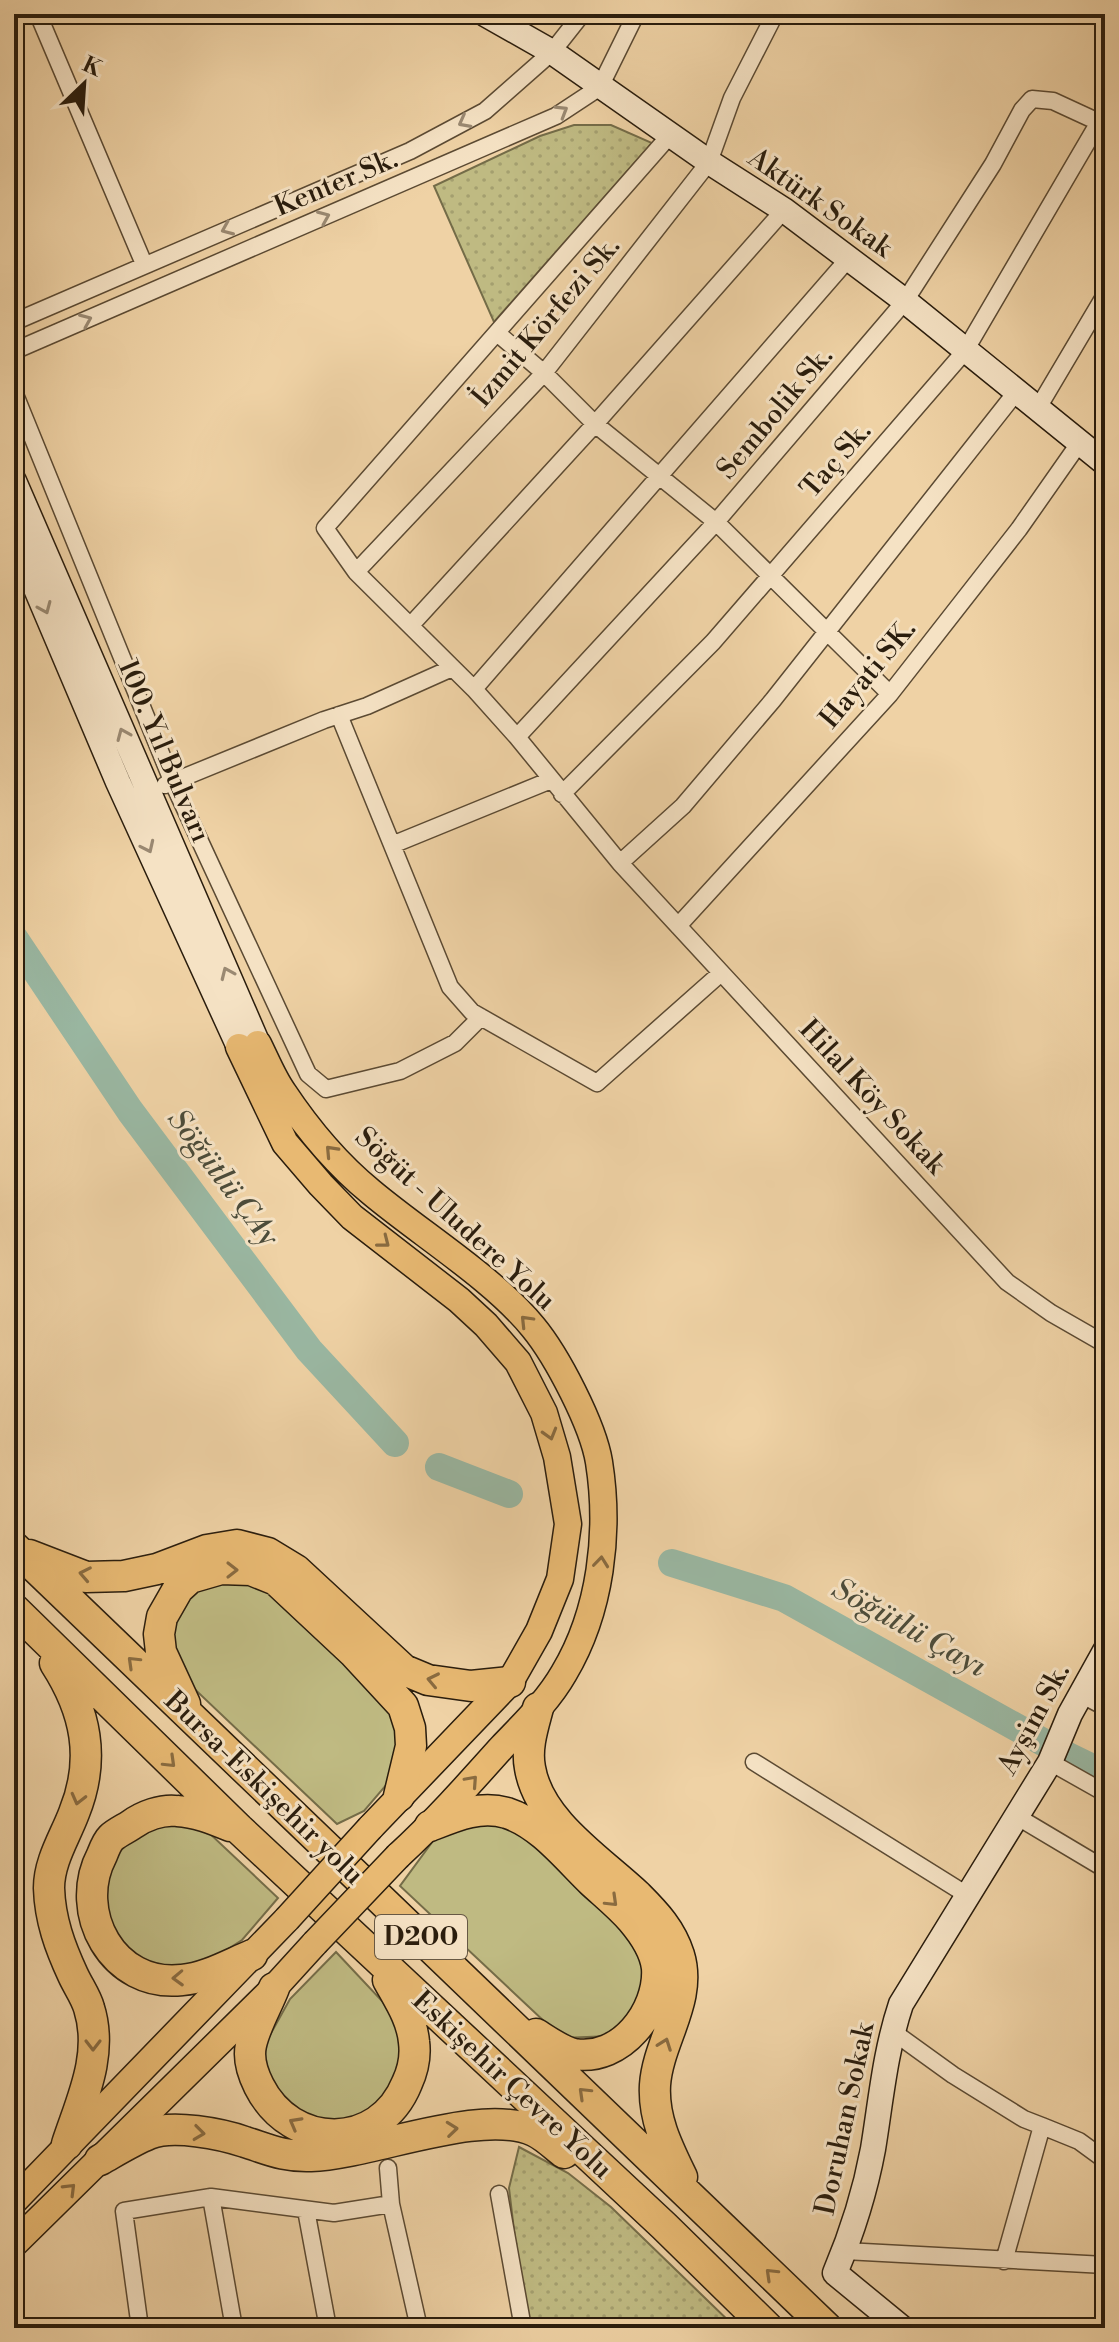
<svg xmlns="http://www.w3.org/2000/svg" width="1119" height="2342" font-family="'Libre Bodoni',serif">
	<defs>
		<pattern id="park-dots" width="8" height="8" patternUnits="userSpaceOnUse" patternTransform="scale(2)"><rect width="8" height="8" fill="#bfba82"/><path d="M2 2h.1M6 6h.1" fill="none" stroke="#a49f6f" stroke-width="1.8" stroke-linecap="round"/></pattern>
	</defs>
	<rect width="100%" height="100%" fill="#efd2a5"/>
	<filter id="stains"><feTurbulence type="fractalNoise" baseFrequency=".0025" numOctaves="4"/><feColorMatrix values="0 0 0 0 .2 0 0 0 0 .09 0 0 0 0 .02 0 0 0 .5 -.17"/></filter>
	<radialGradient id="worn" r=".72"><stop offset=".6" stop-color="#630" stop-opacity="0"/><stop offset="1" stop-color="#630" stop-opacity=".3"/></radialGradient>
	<path fill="#bfba82" stroke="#746c48" stroke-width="2" d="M 243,1579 L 267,1590 L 383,1699 L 401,1736 L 393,1777 L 364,1811 L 337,1824 L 185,1680 L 171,1652 L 174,1622 L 189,1596 L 214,1582 Z
		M 179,1820 L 206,1830 L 278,1898 L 242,1940 L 200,1967 L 142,1965 L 105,1926 L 106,1868 L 120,1846 L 145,1825 Z
		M 473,1820 L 509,1824 L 528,1835 L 631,1934 L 643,1956 L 643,2008 L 611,2036 L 562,2038 L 400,1886 L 433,1841 Z
		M 336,1952 L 383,2002 L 404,2039 L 400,2077 L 378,2109 L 342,2123 L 300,2114 L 270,2089 L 260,2053 L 290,1999 Z"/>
	<path fill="url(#park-dots)" stroke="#746c48" stroke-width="2" d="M 574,125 L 611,125 L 652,143 L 494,322 L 434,186 L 540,136 Z
		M 519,2147 L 568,2173 L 611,2207 L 736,2328 L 531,2328 L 516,2247 L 509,2188 Z"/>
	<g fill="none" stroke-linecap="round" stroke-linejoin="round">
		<path stroke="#9ab8a3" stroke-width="28" d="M 14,938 L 130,1111 L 309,1350 L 395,1443
			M 439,1467 L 509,1494
			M 672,1563 L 784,1598 L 1068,1756 L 1105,1774"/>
		<g stroke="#5b4a33" stroke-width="19">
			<path id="street" d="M 38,14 L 144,264
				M 1105,125 L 1053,101 L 1032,99 L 1022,110 L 993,164 L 905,301 L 716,522 L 517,737 L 620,863 L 1007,1282 L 1051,1313 L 1105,1344
				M 14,322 L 410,151 L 485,111 L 552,52 L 582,14
				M 497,333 L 544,373 L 595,424 L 716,522 L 890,694
				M 14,351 L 556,116 L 600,87 L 636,14
				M 14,392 L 173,783 L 308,1074 L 326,1089 L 400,1071 L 455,1043 L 481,1017
				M 1038,408 L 1105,295
				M 356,572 L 325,528 L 671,134
				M 411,625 L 595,424 L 784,210
				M 474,689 L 849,258
				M 339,715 L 450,987 L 472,1012 L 597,1083 L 721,973
				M 517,737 L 474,689 L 356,572 L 544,373 L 709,162 L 732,98 L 775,14
				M 165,785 L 324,720 L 367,706 L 452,668
				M 562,794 L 713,642 L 965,351 L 1099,122
				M 392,845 L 551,780
				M 620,863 L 683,806 L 773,700 L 1017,391
				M 678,926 L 890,694 L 1019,529 L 1080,442
				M 1080,1694 L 1105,1707
				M 754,1762 L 967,1895
				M 1050,1762 L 1105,1793
				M 1016,1816 L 1105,1869
				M 892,2031 L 953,2075 L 1024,2119 L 1042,2126 L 1004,2261
				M 1042,2126 L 1079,2141 L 1105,2160
				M 388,2168 L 391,2204 L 419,2328
				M 499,2194 L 523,2328
				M 211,2197 L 234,2328
				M 306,2210 L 328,2328
				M 845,2251 L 1105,2265
				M 140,2328 L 124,2211 L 211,2197 L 334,2213 L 391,2204"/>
		</g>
		<g stroke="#2a1d0d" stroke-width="27">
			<path id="secondary" d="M 485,14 L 552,52 L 709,162 L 784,210 L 905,301 L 1105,463
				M 14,481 L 258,1044
				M 14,537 L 118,782 L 239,1047
				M 902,2328 L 835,2273 C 852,2233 865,2192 873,2149 C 881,2100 885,2052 901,2004 L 1050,1762 L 1070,1714 L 1105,1651"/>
		</g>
		<g stroke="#2a1d0d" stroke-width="29">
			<path id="primary" d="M 258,1044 C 266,1060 273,1078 283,1092 C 307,1128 338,1165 371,1192 C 421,1234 493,1278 533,1327 C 557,1356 593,1425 599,1462 C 610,1532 601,1611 564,1673 C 548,1701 524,1724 502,1747 C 468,1785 435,1822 398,1856
				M 239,1047 L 285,1143 L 321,1185 L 352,1217 L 459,1300 L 486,1325 L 518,1362 L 544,1413 L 557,1457 L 568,1524 L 560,1579 L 539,1631 L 510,1682 L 370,1828
				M 14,2201 L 287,1919
				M 14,2244 L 274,1988 L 315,1943"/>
		</g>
		<g stroke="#2a1d0d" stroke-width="33">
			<path id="highway" d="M 14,1547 L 827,2328
				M 29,1555 L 86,1577 L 124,1576 L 157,1569 L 207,1550 L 237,1545 L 268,1553 L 296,1570 L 404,1670 L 428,1680 L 471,1686 L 510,1682
				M 14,1609 L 239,1829 L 664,2226 L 768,2328
				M 55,1663 C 86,1711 96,1759 74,1813 C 65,1837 49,1861 49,1888 C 50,1920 60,1947 73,1975 C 78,1986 86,1997 89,2008 C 104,2055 81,2101 67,2144
				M 185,1704 L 161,1652 L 159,1634 L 162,1617 L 178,1589 L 190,1578 L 221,1569 L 251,1570 L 276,1580 L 354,1653 L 403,1706 L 410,1728 L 411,1746 L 399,1796
				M 538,1708 C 533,1727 526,1748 530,1768 C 539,1822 600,1860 638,1896 C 656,1914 671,1930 679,1955 C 693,2000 658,2041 655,2085 C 653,2119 668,2148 682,2177
				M 230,1826 C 213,1819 196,1812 177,1811 C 162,1809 143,1816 131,1825 C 125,1829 116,1833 111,1838 C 107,1842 104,1850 102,1855 C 72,1912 113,1988 182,1980 C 206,1978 230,1964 252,1955
				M 430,1826 C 455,1816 480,1805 507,1813 C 541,1824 567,1858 592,1882 C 605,1894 620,1906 632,1920 C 643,1933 655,1951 657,1968 C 660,2011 621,2062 574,2054 C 561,2051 547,2041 536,2034
				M 274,1988 C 267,2006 255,2026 251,2045 C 248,2058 253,2074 259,2086 C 291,2150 379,2152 407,2083 C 413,2070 416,2057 414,2042 C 412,2019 399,2000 388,1980
				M 100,2160 C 116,2151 132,2141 149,2134 C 172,2124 222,2134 245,2142 C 270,2150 284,2157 311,2156 C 372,2154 480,2107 534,2131 C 545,2136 555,2146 564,2153"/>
		</g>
		<use href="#street" stroke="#f5e2c4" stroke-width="16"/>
		<use href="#secondary" stroke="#f5e2c4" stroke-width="24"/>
		<use href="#primary" stroke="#e8b972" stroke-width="26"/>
		<use href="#highway" stroke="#e8b972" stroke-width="30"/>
		<g stroke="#2a1d0d" stroke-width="29" stroke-linecap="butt">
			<path id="primary-bridge" d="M 287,1919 L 370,1828
				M 315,1943 L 398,1856"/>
		</g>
		<use href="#primary-bridge" stroke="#e8b972" stroke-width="26"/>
	</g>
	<defs><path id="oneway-chevron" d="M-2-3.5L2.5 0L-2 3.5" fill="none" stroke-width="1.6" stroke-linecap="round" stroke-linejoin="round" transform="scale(2)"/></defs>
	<g stroke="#9a8972">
		<use href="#oneway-chevron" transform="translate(562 111) rotate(-31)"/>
		<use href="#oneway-chevron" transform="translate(464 122) rotate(152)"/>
		<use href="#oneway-chevron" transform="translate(324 217) rotate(-23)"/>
		<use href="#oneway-chevron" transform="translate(227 229) rotate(157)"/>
		<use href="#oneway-chevron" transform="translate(86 320) rotate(-23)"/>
		<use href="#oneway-chevron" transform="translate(45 608) rotate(67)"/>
		<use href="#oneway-chevron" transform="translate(123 734) rotate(-113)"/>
		<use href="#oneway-chevron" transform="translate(148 847) rotate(65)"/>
		<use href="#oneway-chevron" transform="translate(227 973) rotate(-114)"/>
	</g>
	<g stroke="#896b40">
		<use href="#oneway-chevron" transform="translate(331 1151) rotate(-133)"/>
		<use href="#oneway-chevron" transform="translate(384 1242) rotate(38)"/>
		<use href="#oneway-chevron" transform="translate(526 1321) rotate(-134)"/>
		<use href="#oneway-chevron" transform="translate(550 1434) rotate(74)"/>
		<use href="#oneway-chevron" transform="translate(601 1562) rotate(-84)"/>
		<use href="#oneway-chevron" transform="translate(232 1570)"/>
		<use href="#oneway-chevron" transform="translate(85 1574) rotate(-169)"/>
		<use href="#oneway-chevron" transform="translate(133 1662) rotate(-136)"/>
		<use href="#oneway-chevron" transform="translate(433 1680) rotate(-168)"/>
		<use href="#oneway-chevron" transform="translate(170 1762) rotate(44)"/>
		<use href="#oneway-chevron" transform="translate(472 1781) rotate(-48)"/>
		<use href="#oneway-chevron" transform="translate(78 1799) rotate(104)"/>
		<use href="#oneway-chevron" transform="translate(612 1901) rotate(44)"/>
		<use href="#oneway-chevron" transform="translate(178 1978) rotate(178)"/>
		<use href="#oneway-chevron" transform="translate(665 2044) rotate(-70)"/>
		<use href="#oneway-chevron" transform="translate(93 2045) rotate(90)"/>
		<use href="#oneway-chevron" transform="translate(584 2093) rotate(-136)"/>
		<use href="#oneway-chevron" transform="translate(295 2123) rotate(-151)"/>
		<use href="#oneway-chevron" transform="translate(452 2129) rotate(-6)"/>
		<use href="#oneway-chevron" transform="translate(199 2133) rotate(7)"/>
		<use href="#oneway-chevron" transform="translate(70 2189) rotate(-45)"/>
		<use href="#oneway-chevron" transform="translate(771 2274) rotate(-136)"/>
	</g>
	<g text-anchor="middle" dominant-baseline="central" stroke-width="6" stroke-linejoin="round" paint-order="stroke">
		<rect fill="#f5e2c4" stroke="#675844" stroke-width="2" x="375" y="1915" width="92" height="44" rx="6"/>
		<g font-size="26" font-weight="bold" fill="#2a1d0d">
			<text x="421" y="1937">D200</text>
		</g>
		<g font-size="28" fill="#2a1d0d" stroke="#f5e2c4">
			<text transform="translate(336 183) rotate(-23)">Kenter Sk.</text>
			<text transform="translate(820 203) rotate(35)">Aktürk Sokak</text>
			<text transform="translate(546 322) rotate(-50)">İzmit Körfezi Sk.</text>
			<text transform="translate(775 413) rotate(-50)">Sembolik Sk.</text>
			<text transform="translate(836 460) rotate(-49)">Taç Sk.</text>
			<text transform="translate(868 674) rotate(-50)">Hayati SK.</text>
			<text transform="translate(164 751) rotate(67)">100. Yıl Bulvarı</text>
			<text transform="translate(872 1097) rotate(47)">Hilal Köy Sokak</text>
			<text transform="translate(455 1219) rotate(42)">Söğüt - Uludere Yolu</text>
			<text transform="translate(1034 1719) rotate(-62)">Ayşim Sk.</text>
			<text transform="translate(264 1788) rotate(44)">Bursa-Eskişehir yolu</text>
			<text transform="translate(512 2085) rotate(43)">Eskişehir Çevre Yolu</text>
			<text transform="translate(845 2119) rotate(-78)">Doruhan Sokak</text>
		</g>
		<g font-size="30" font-style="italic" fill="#4c4c3a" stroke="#f5e2c4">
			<text transform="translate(223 1178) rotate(53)">Söğütlü ÇAy</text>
			<text transform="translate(909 1628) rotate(29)">Söğütlü Çayı</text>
		</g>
	</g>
	<rect width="1119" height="2342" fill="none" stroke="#efd2a5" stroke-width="48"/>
	<rect x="16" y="16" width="1087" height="2310" fill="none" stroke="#2a1d0d" stroke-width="4"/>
	<rect x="24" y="24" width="1071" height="2294" fill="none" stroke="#2a1d0d" stroke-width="2"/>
	<g transform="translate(84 84) rotate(25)" stroke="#f5e2c4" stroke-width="6" paint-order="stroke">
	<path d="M0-6L14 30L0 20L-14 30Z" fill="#2a1d0d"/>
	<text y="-12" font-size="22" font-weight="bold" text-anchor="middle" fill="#2a1d0d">K</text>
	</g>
	<rect width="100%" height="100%" filter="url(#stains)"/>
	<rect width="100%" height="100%" fill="url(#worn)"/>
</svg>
